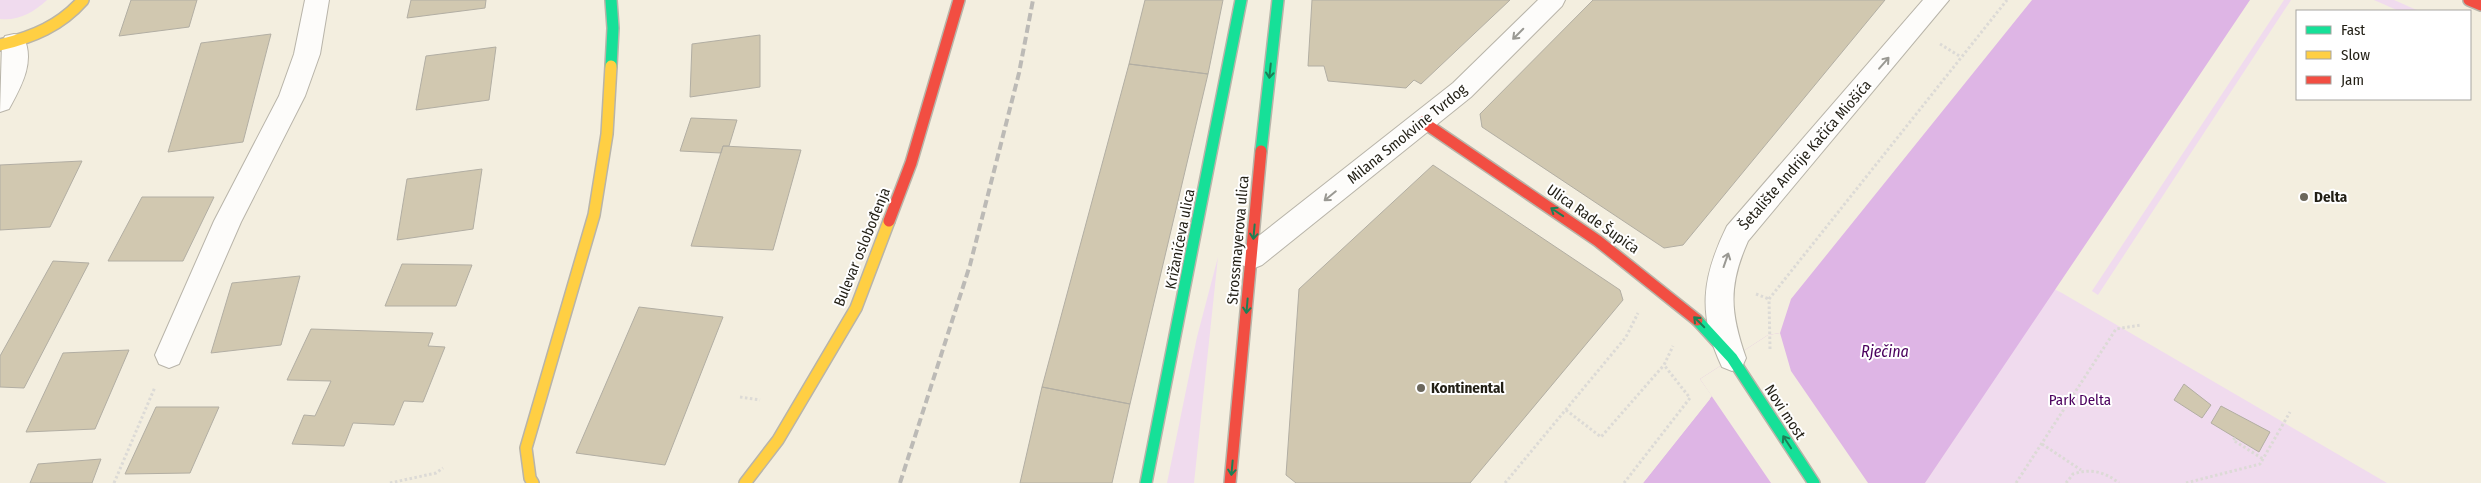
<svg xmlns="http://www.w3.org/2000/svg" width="2481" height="483" font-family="'Fira Sans Condensed',sans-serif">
	<rect width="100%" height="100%" fill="#f3eedf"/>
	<path fill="#f0dbee" d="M 0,0 L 47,0 C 34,12 19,21 0,19 Z
		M 2284,0 L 2291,0 L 2098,295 L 2092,291 Z
		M 2374,0 L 2394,0 L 2419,11 L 2399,11 Z
		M 1218,257 L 1194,483 L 1167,483 L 1197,337 Z
		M 2054,289 L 2062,293 L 2387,483 L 1925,483 Z"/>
	<path fill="#deb5e5" d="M 2032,0 L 2250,0 L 1925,483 L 1643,483 L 1712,396 L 1700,379 L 1768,335 L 1780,333 L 1791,299 Z"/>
	<path fill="#f3eedf" d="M 1780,333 L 1791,371 L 1868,483 L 1771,483 L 1700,379 L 1768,335 Z
		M 1708,397 L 1710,399 L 1643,483 L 1641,483 Z"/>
	<path fill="#d1c8b0" stroke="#b2aea3" d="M 131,0 L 197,0 L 189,27 L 119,36 Z
		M 411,0 L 486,0 L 485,8 L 407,18 Z
		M 1145,0 L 1223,0 L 1208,74 L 1129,64 Z
		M 1312,0 L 1510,0 L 1421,84 L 1414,80 L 1406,88 L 1328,81 L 1324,66 L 1308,66 Z
		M 1593,0 L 1885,0 L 1683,245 L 1664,248 L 1482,127 L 1480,114 Z
		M 271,34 L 243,142 L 168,152 L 201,43 Z
		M 760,35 L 760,87 L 690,97 L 692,44 Z
		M 496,47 L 489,100 L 416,110 L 426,56 Z
		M 1129,64 L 1208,74 L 1130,404 L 1042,387 Z
		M 691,118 L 737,120 L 729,146 L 723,146 L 721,153 L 680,151 Z
		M 723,146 L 801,150 L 773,250 L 691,246 Z
		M 82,161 L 50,227 L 0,230 L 0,165 Z
		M 1433,165 L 1620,290 L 1623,300 L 1470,483 L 1296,483 L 1286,475 L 1299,289 Z
		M 482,169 L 473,229 L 397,240 L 407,179 Z
		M 142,197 L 214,197 L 183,261 L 108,261 Z
		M 53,261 L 89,263 L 24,388 L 0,387 L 0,356 Z
		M 402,264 L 472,265 L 456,306 L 385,306 Z
		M 300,276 L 281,345 L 211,353 L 232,283 Z
		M 639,307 L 723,317 L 665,465 L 576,453 Z
		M 311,329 L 433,333 L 428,346 L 445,347 L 423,402 L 404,401 L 394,425 L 353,423 L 344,446 L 292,444 L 304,415 L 315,416 L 331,381 L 287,380 Z
		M 129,350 L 95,429 L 26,432 L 63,353 Z
		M 2184,384 L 2211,405 L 2202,418 L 2174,400 Z
		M 1042,387 L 1130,404 L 1112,483 L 1020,483 Z
		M 2221,406 L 2270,432 L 2259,452 L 2211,423 Z
		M 156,407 L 219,407 L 190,473 L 125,474 Z
		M 101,459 L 92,483 L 30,483 L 38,464 Z"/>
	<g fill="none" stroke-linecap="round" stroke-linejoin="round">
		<g stroke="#b8b4a9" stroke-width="2">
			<path id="street" d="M 305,0 L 329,0 L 320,54 L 305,96 L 241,222 L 179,364 L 169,368 L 159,364 L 155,355 L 214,221 L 279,96 L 294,54 Z
				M 1538,0 L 1565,0 L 1562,6 L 1471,97 L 1262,265 L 1252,269 L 1242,265 L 1238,257 L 1242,249 L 1453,83 Z
				M 1923,0 L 1949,0 L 1748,241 C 1728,286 1730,312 1746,358 L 1742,367 L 1732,371 L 1722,367 C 1697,314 1702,277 1727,226 Z
				M 14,34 L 23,36 C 36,61 21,87 9,109 L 0,112 L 2,43 L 5,36 Z"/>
		</g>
		<g stroke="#b8b4a9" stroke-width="14">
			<path id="fast" d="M 611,0 L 613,28 L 611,66
				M 1261,151 L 1278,0
				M 1697,320 L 1732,358 L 1814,483
				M 1146,483 L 1241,0"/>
		</g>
		<g stroke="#b8b4a9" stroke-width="14">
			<path id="slow" d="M 0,45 C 33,37 60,26 83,0
				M 533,483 L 530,478 L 526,448 L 594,215 L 607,134 L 611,66
				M 745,483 L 778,440 L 856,308 L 889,221"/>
		</g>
		<g stroke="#b8b4a9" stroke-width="14">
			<path id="jam" d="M 2469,0 L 2481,5
				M 1423,122 L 1598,241 L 1697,320
				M 889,221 L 911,163 L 959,0
				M 1230,483 L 1261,151"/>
		</g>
		<path stroke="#dcdad6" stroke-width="3" stroke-dasharray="2.5 2.5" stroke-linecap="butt" d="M 1940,44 L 1961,57
			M 1756,294 L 1769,299
			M 1770,349 L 1769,299 L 2007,0
			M 740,397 L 760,400
			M 1566,410 L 1601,437 L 1664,365
			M 2235,438 L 2233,440 L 2263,459
			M 2042,444 L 2081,470
			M 114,483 L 155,387
			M 390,483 L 436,473 L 443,468
			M 1505,483 L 1626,337 L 1638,313
			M 1624,483 L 1690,398 L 1664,365 L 1673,346
			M 2016,483 L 2116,329 L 2141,325
			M 2066,483 L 2073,474 C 2091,468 2105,472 2119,483
			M 2186,483 L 2260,464 L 2290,412"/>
		<use href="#street" fill="#fdfcfa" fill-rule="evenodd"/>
		<use href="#fast" stroke="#16e098" stroke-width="11"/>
		<use href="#slow" stroke="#ffcf43" stroke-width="11"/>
		<use href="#jam" stroke="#f24e42" stroke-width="11"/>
		<path stroke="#bcbab6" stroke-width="4" stroke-dasharray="8 4" stroke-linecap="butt" d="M 900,483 L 970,265 L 1019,73 L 1033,0"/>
	</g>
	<defs><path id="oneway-shaft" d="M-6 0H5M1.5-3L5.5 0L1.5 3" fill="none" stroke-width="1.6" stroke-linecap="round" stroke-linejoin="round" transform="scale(1.25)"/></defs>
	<g stroke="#9a9993">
		<use href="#oneway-shaft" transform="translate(1518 34) rotate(135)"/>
		<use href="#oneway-shaft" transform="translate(1884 63) rotate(-49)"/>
		<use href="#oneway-shaft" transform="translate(1330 196) rotate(141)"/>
		<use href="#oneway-shaft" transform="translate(1726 260) rotate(-71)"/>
	</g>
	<g stroke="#1c8056">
		<use href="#oneway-shaft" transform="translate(1270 71) rotate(96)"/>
		<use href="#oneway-shaft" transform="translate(1557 212) rotate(-146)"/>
		<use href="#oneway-shaft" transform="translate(1254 232) rotate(95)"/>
		<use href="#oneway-shaft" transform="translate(1247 306) rotate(95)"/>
		<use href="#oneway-shaft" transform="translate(1699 322) rotate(-135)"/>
		<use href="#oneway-shaft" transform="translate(1787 442) rotate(-123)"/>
		<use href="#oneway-shaft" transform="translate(1232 468) rotate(95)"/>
	</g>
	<g fill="#6b675c" stroke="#fff" stroke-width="2">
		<circle cx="2304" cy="197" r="5"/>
		<circle cx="1421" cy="388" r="5"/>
	</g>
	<g text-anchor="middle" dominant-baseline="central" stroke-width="4" stroke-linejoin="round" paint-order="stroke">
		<g font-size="15" fill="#221f15" stroke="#fff">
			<text transform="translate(1407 134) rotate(-39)">Milana Smokvine Tvrdog</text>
			<text transform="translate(1805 155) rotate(-49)">Šetalište Andrije Kačića Miošića</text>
			<text transform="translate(1593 219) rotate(35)">Ulica Rade Šupića</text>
			<text transform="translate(1180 239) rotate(-79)">Križanićeva ulica</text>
			<text transform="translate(1238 240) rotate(-85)">Strossmayerova ulica</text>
			<text transform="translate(862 247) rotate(-68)">Bulevar oslobođenja</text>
			<text transform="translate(1785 412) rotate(57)">Novi most</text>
		</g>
		<g font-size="15" font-weight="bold" fill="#221f15" stroke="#fff" text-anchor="start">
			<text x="2314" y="197">Delta</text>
			<text x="1431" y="388">Kontinental</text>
		</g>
		<g font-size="15" fill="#4b005e" stroke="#fff">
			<text x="2080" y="400">Park Delta</text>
		</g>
		<g font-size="16" font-style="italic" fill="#4a005d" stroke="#fff">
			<text x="1885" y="351">Rječina</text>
		</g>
	</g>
	<rect x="2296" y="10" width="175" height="90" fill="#ffffff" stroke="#a7a5a1"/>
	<rect x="2306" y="26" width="25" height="8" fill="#16e098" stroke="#a7a5a1"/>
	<text x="2341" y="35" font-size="15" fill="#221f15">Fast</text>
	<rect x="2306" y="51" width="25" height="8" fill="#ffcf43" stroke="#a7a5a1"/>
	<text x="2341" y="60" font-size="15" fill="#221f15">Slow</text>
	<rect x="2306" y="76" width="25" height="8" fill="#f24e42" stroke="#a7a5a1"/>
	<text x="2341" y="85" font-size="15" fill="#221f15">Jam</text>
</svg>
